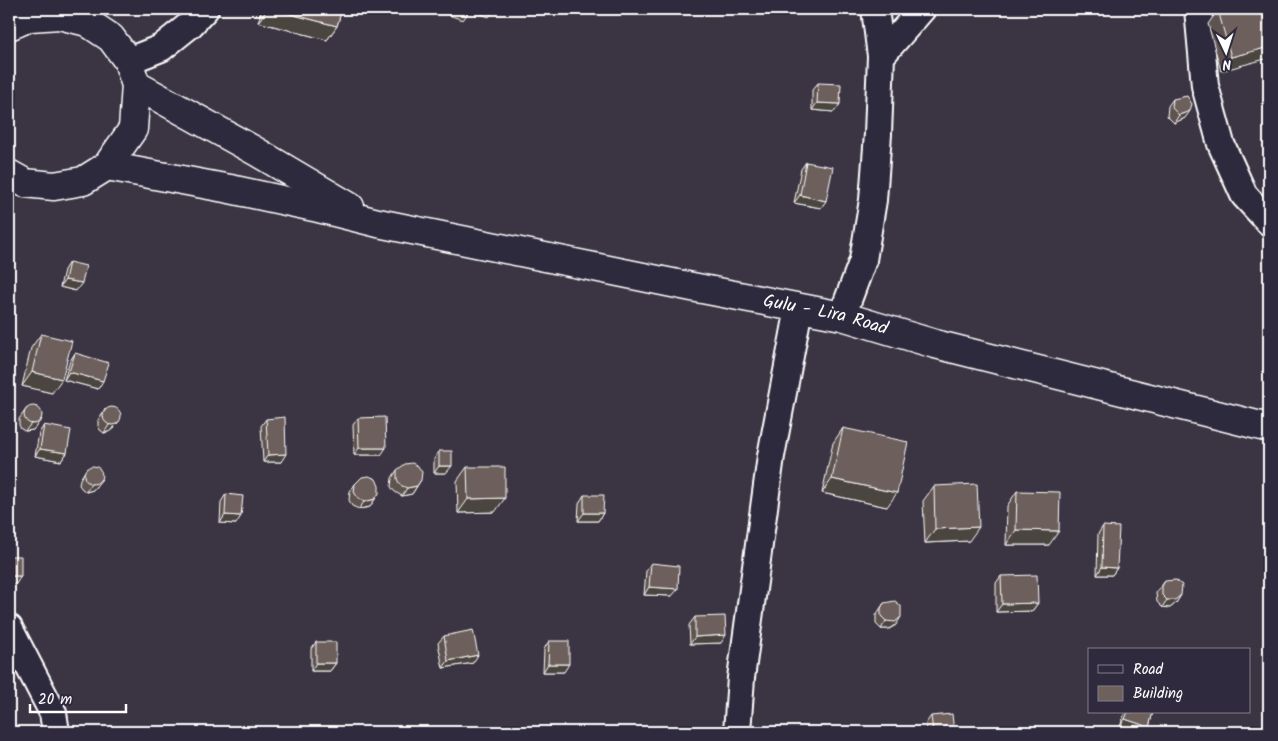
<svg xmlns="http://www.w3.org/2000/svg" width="1278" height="741" font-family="Kalam,sans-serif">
	<rect width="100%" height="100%" fill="#3b3543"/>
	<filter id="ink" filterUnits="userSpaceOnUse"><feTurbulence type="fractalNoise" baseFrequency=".02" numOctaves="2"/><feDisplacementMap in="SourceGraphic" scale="10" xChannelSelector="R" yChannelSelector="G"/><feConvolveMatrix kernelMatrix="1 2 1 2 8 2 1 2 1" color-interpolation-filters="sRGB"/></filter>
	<g filter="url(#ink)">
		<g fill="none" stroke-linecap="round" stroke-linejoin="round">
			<g stroke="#fff" stroke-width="30">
				<path id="street" d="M 1198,9 L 1205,86 L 1221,144 L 1244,195 L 1269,222
					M 881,56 L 922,9
					M 128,61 L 161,48 L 191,24 L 205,9
					M 842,316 L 863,260 L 873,200 L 878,134 L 881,56 L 875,9
					M 9,628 L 53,713 L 56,732
					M 737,732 L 741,678 L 771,456 L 799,308"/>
			</g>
			<g stroke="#fff" stroke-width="31">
				<g id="primary">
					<path d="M 9,26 L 30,17 L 59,15 L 87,22 L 111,38 L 128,61 L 136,85 L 133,129 L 107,166 L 83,181 L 54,186 L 25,183 L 9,174"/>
					<path d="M 136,85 L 257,152 L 350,207"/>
					<path id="s1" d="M 107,166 L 230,189 L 314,207 L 378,223 L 692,287 L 842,316 L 935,344 L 1269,428"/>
				</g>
			</g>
			<use href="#street" stroke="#2f2a3d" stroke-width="26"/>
			<use href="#primary" stroke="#2f2a3d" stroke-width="28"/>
		</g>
		<path fill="#5e534f" stroke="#fff" d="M 262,9 L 342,9 L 337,26 L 327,40 L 258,22 Z
			M 1269,9 L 1221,71 L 1208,24 L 1218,10 Z
			M 818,83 L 840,104 L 834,112 L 812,110 L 812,90 Z
			M 1173,99 L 1185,118 L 1174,123 L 1167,116 L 1168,106 Z
			M 806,162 L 821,208 L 794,203 L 801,169 Z
			M 69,262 L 76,291 L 60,287 L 64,270 Z
			M 41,334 L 52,393 L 22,386 L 31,348 Z
			M 75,353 L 98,389 L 64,380 L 70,361 Z
			M 27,408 L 36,427 L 33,430 L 25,431 L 21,429 L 19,425 L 19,419 Z
			M 105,409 L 115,428 L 111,431 L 104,433 L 100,430 L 98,426 L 98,420 Z
			M 358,418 L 381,455 L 354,455 L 353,425 Z
			M 266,419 L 281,462 L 263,462 L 261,426 Z
			M 44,425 L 67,453 L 61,461 L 35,456 L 39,433 Z
			M 843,428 L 887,507 L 822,493 L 833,443 Z
			M 439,451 L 446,473 L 434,473 L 434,459 Z
			M 467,467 L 495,512 L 458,513 L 457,481 Z
			M 87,468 L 96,487 L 93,490 L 86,492 L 82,489 L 79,485 L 80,479 Z
			M 397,470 L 421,480 L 412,494 L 402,496 L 395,492 L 391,487 L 392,478 Z
			M 355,484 L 379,493 L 370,507 L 359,509 L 352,506 L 349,500 L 350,491 Z
			M 934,486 L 969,541 L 925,543 L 923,501 Z
			M 1017,491 L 1049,545 L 1006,545 L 1007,506 Z
			M 226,494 L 236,524 L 220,523 L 221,502 Z
			M 584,495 L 603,513 L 598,521 L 578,521 L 579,503 Z
			M 1103,526 L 1117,568 L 1112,575 L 1097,575 L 1098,534 Z
			M 651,563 L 672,596 L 644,595 L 646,571 Z
			M 1001,576 L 1038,603 L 1032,611 L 996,612 L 996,583 Z
			M 1165,581 L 1181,595 L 1176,603 L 1170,608 L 1162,607 L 1157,602 L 1156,593 Z
			M 884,603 L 896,625 L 889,629 L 881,629 L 876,624 L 876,615 Z
			M 695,617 L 721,643 L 690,644 L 689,625 Z
			M 444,636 L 473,663 L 443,668 L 438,643 Z
			M 549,641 L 564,672 L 543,672 L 544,649 Z
			M 316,642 L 336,663 L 330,671 L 311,671 L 311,649 Z
			M 1125,712 L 1153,712 L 1149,727 L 1145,732 L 1138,732 L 1120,727 Z
			M 931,716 L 954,732 L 927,732 L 926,723 Z"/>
		<path fill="#4c4440" stroke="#fff" d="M 268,9 L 271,9 L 337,26 L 327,40 L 258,22 Z
			M 450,9 L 495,9 L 489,17 L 470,10 L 463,20 L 446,14 Z
			M 1269,47 L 1269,58 L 1221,71 L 1231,57 Z
			M 817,103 L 840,104 L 834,112 L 812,110 Z
			M 1190,111 L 1185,118 L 1174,123 L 1179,115 Z
			M 800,195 L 826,201 L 821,208 L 794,203 Z
			M 65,280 L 82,283 L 76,291 L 60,287 Z
			M 32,372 L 62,379 L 52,393 L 22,386 Z
			M 69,372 L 103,381 L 98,389 L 64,380 Z
			M 42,419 L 33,430 L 25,431 L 31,424 Z
			M 120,420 L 111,431 L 104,433 L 109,425 Z
			M 359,448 L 386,448 L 381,455 L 354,455 Z
			M 40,449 L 67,453 L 61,461 L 35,456 Z
			M 286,454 L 281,462 L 263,462 L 268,455 Z
			M 439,466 L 452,466 L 446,473 L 434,473 Z
			M 102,479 L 93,490 L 86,492 L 91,484 Z
			M 832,479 L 897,493 L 887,507 L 822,493 Z
			M 417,486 L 412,494 L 402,496 L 407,488 Z
			M 505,498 L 495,512 L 458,513 L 468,499 Z
			M 375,499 L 370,507 L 359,509 L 364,502 Z
			M 584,513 L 603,513 L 598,521 L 578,521 Z
			M 225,515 L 241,516 L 236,524 L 220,523 Z
			M 979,527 L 969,541 L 925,543 L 935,529 Z
			M 1016,530 L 1059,531 L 1049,545 L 1006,545 Z
			M 1102,567 L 1117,568 L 1112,575 L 1097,575 Z
			M 9,576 L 21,576 L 16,584 L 9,584 Z
			M 649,587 L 678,589 L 672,596 L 644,595 Z
			M 1181,595 L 1176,603 L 1170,608 L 1162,607 L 1167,600 Z
			M 1038,603 L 1032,611 L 996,612 L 1002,604 Z
			M 901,617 L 896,625 L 889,629 L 881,629 L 886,621 Z
			M 726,635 L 721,643 L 690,644 L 695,637 Z
			M 478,655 L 473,663 L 443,668 L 448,661 Z
			M 316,663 L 336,663 L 330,671 L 311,671 Z
			M 548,664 L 569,664 L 564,672 L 543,672 Z
			M 1125,719 L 1149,727 L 1145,732 L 1138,732 L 1120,727 Z"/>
		<path fill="#6d615c" stroke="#fff" d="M 271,9 L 342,9 L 337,26 Z
			M 1223,9 L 1269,9 L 1269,47 L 1231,57 L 1218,10 Z
			M 818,83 L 841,84 L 840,104 L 817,103 Z
			M 1187,96 L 1192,104 L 1190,111 L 1179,115 L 1172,108 L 1173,99 Z
			M 806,162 L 833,167 L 826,201 L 800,195 Z
			M 69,262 L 86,266 L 82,283 L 65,280 Z
			M 41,334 L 72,341 L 62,379 L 32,372 Z
			M 75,353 L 109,363 L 103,381 L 69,372 Z
			M24 415a9 9 0 1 1 18 0a9 9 0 1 1-18 0Z
			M103 416a9 9 0 1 1 18 0a9 9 0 1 1-18 0Z
			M 285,417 L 286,454 L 268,455 L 266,419 Z
			M 385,417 L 386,448 L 359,448 L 358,418 Z
			M 44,425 L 71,430 L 67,453 L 40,449 Z
			M 843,428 L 908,442 L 897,493 L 832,479 Z
			M 439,451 L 452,451 L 452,466 L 439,466 Z
			M 412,463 L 418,466 L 422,472 L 421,480 L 417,486 L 407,488 L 400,485 L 397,479 L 397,470 L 405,464 Z
			M84 475a9 9 0 1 1 18 0a9 9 0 1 1-18 0Z
			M 467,467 L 505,467 L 505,498 L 468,499 Z
			M 369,476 L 376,479 L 379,486 L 379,493 L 375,499 L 364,502 L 358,498 L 354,492 L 355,484 L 362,477 Z
			M 977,484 L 979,527 L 935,529 L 934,486 Z
			M 1017,491 L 1060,492 L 1059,531 L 1016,530 Z
			M 226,494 L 243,496 L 241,516 L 225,515 Z
			M 584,495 L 604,495 L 603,513 L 584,513 Z
			M 1103,526 L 1119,527 L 1117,568 L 1102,567 Z
			M 9,556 L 21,556 L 21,576 L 9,576 Z
			M 651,563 L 679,566 L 678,589 L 649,587 Z
			M 1037,575 L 1038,603 L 1002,604 L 1001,576 Z
			M 1176,580 L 1182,585 L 1181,595 L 1175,600 L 1167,600 L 1162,595 L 1162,586 L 1165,581 Z
			M 895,601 L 901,606 L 901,617 L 895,622 L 886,621 L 881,616 L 881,608 L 884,603 Z
			M 725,616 L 726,635 L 695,637 L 695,617 Z
			M 473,630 L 478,655 L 448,661 L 444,636 Z
			M 549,641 L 569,641 L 569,664 L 548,664 Z
			M 316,642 L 336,642 L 336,663 L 316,663 Z
			M 1128,712 L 1153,712 L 1149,727 L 1125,719 Z
			M 952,714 L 954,732 L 933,732 L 931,716 Z"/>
	</g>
	<g text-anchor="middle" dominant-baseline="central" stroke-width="4" stroke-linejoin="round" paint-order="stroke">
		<g font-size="18" fill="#fff" stroke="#2f2a3d">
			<text stroke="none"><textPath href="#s1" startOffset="734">Gulu - Lira Road</textPath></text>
		</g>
	</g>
	<rect width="1278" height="741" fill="none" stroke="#2f2a3d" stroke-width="30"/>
	<rect x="15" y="15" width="1248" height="711" fill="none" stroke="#fff" stroke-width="2" filter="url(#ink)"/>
	<rect x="1088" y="648" width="162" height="65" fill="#2f2a3d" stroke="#827f8b"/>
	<rect x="1098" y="665" width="25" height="8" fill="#2f2a3d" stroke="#827f8b"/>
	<text x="1133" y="674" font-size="15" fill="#ffffff">Road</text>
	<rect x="1098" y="686" width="25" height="15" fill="#6d615c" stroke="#827f8b"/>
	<text x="1133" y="698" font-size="15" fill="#ffffff">Building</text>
	<g transform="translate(1226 52) rotate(176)" stroke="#2f2a3d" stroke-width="4" paint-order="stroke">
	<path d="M0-4L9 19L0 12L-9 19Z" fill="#ffffff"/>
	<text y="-8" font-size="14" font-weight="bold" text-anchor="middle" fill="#ffffff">N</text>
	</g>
	<path d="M30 704v8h96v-8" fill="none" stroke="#ffffff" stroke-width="2.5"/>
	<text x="38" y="704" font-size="15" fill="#ffffff" stroke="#2f2a3d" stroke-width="4" paint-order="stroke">20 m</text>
</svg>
